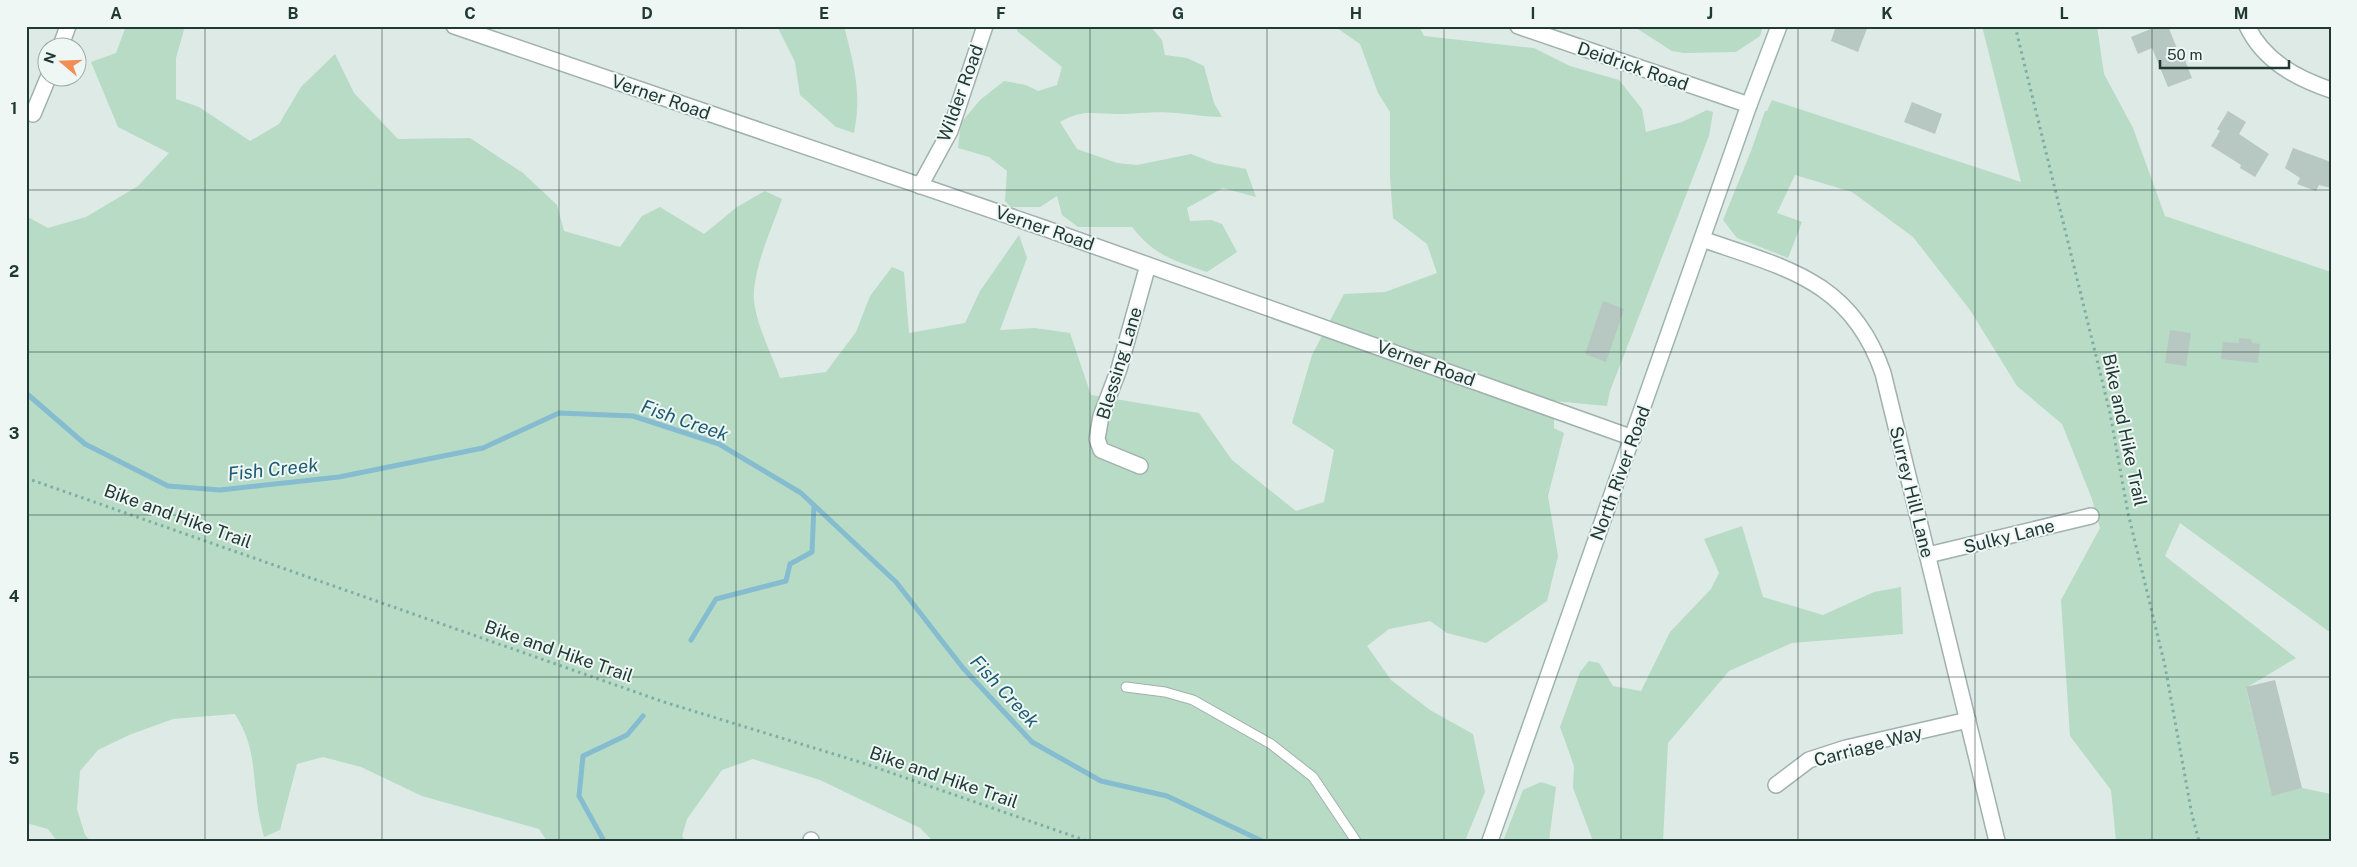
<svg xmlns="http://www.w3.org/2000/svg" width="2357" height="867" font-family="'Public Sans',sans-serif">
	<rect width="100%" height="100%" fill="#deeae6"/>
	<path fill="#b7dbc5" d="M 126,26 L 185,26 L 176,58 L 176,99 L 199,107 L 250,141 L 279,124 L 301,87 L 335,54 L 354,93 L 398,139 L 470,138 L 523,173 L 557,205 L 564,231 L 620,247 L 642,216 L 660,207 L 704,234 L 737,207 L 765,191 L 782,199 C 772,228 757,259 754,290 C 751,315 772,354 780,378 L 826,372 L 856,332 L 870,296 L 892,267 L 904,272 L 909,333 L 965,323 L 980,291 L 1019,235 L 1027,258 L 1000,330 L 1035,328 L 1070,333 L 1091,395 L 1199,413 L 1232,460 L 1296,511 L 1324,502 L 1334,450 L 1292,423 L 1312,355 L 1344,294 L 1385,292 L 1437,273 L 1427,244 L 1393,218 L 1390,177 L 1390,112 L 1378,93 L 1360,44 L 1334,26 L 1419,26 L 1424,36 L 1534,48 L 1570,66 L 1619,80 L 1642,109 L 1646,132 L 1682,122 L 1707,110 L 1713,112 L 1709,136 L 1610,391 L 1607,406 L 1554,401 L 1554,428 L 1564,433 L 1548,496 L 1558,556 L 1547,601 L 1486,643 L 1447,633 L 1430,621 L 1389,629 L 1367,646 L 1391,680 L 1430,710 L 1473,734 L 1485,792 L 1465,841 L 933,841 L 920,828 L 820,780 L 753,759 L 722,770 L 687,819 L 682,836 L 685,841 L 547,841 L 539,829 L 422,796 L 361,767 L 323,757 L 297,764 L 280,830 L 264,837 C 261,825 258,813 257,801 C 252,765 255,747 235,714 L 173,719 L 129,735 L 98,750 L 80,771 L 77,809 L 85,835 L 91,841 L 57,841 L 48,829 L 26,823 L 26,216 L 48,228 L 86,217 L 138,186 L 169,153 L 118,127 L 91,62 L 116,53 Z
		M 777,26 L 844,26 C 854,65 862,93 854,133 L 836,127 L 800,95 L 795,62 Z
		M 1017,26 L 1150,26 L 1162,40 L 1165,55 L 1187,58 L 1204,66 L 1214,103 L 1222,117 C 1206,117 1192,114 1176,113 C 1157,111 1138,114 1119,114 C 1094,114 1082,109 1060,122 L 1077,149 L 1117,163 L 1137,165 L 1191,154 L 1214,163 L 1246,169 L 1256,197 L 1223,188 L 1187,208 L 1190,221 L 1211,220 L 1222,224 L 1237,252 L 1207,272 C 1173,260 1155,256 1132,227 L 1078,227 L 1062,215 L 1057,196 L 1040,207 L 1011,207 L 1005,201 L 1007,171 L 989,157 L 958,148 L 961,123 L 980,100 L 1004,81 L 1026,85 L 1038,91 L 1057,85 L 1062,67 L 1017,31 Z
		M 1633,26 L 1763,26 L 1760,36 L 1736,52 L 1684,53 L 1672,51 Z
		M 1982,26 L 2097,26 L 2104,74 L 2133,128 L 2165,216 L 2331,272 L 2331,633 L 2180,523 L 2165,556 L 2296,658 L 2246,688 L 2272,795 L 2302,788 L 2331,794 L 2331,841 L 2116,841 L 2111,790 L 2070,736 L 2061,600 L 2100,528 L 2092,499 L 2062,424 L 2017,386 L 1970,310 L 1913,237 L 1852,192 L 1795,175 L 1777,213 L 1802,222 L 1788,258 L 1737,238 L 1723,220 L 1751,151 L 1765,111 L 1767,111 L 1772,100 L 2021,182 Z
		M 1742,526 L 1763,597 L 1823,615 L 1874,592 L 1901,587 L 1903,634 L 1792,643 L 1729,671 L 1668,743 L 1663,841 L 1593,841 L 1573,788 L 1574,766 L 1560,727 L 1580,672 L 1589,661 L 1599,663 L 1613,686 L 1641,691 L 1670,632 L 1711,589 L 1719,573 L 1704,539 Z
		M 1541,782 L 1556,787 L 1549,841 L 1503,841 L 1523,790 Z"/>
	<g fill="none" stroke-linecap="round" stroke-linejoin="round">
		<path stroke="#86bccf" stroke-width="5" d="M 26,393 L 85,444 L 168,486 L 220,490 L 339,477 L 483,448 L 559,413 L 633,416 L 719,444 L 801,493 L 896,582 L 963,668 L 1032,742 L 1101,781 L 1167,796 L 1262,841
			M 691,640 L 716,599 L 786,581 L 790,564 L 812,552 L 814,505
			M 604,841 L 579,796 L 583,756 L 627,735 L 643,716"/>
	</g>
	<path fill="#b7c7c2" d="M 1836,26 L 1868,26 L 1858,52 L 1831,41 Z
		M 2158,26 L 2168,26 L 2178,51 L 2181,50 L 2192,78 L 2168,87 L 2152,48 L 2138,54 L 2131,37 Z
		M 1912,102 L 1942,114 L 1935,134 L 1904,122 Z
		M 2228,111 L 2246,122 L 2239,134 L 2269,154 L 2255,177 L 2240,168 L 2241,165 L 2211,146 L 2220,131 L 2217,129 Z
		M 2293,148 L 2331,162 L 2331,188 L 2319,185 L 2316,191 L 2297,184 L 2300,178 L 2285,168 Z
		M 1603,301 L 1624,309 L 1606,362 L 1585,354 Z
		M 2170,330 L 2191,333 L 2186,366 L 2165,363 Z
		M 2239,338 L 2251,339 L 2252,343 L 2260,344 L 2258,363 L 2221,359 L 2223,342 L 2239,343 Z
		M 2275,680 L 2302,788 L 2272,796 L 2246,687 Z"/>
	<g fill="none" stroke-linecap="round" stroke-linejoin="round">
		<g stroke="#a1b1ad" stroke-width="11">
			<path id="lane" d="M 1126,687 L 1165,692 L 1193,700 L 1271,744 L 1313,777 L 1356,841"/>
		</g>
		<g stroke="#a1b1ad" stroke-width="18">
			<path id="street" d="M 454,26 L 1044,228 L 1633,438
				M 1518,26 L 1749,105
				M 2247,26 C 2264,61 2296,78 2331,90
				M 60,48 L 68,26
				M 33,114 L 48,78
				M 920,186 L 950,131 L 985,26
				M 1702,239 C 1785,268 1851,280 1883,373 L 1997,841
				M 1140,466 L 1101,450 L 1097,439 L 1101,416 L 1119,369 L 1148,265
				M 1928,555 L 2091,516
				M 1776,785 L 1809,760 L 1846,748 L 1968,720
				M 811,840 L 811,841"/>
		</g>
		<g stroke="#9eb5af" stroke-width="18">
			<path id="secondary" d="M 1490,841 L 1749,105 L 1779,26"/>
		</g>
		<path stroke="#7fada4" stroke-width="3" stroke-dasharray="2.5 4" stroke-linecap="butt" d="M 2015,26 L 2110,413 L 2128,513 L 2165,666 L 2192,815 L 2199,841
			M 26,478 L 664,702 L 863,763 L 1087,841"/>
		<use href="#lane" stroke="#fff" stroke-width="9"/>
		<use href="#street" stroke="#fff" stroke-width="15"/>
		<use href="#secondary" stroke="#fff" stroke-width="15"/>
	</g>
	<path fill="none" stroke="#203935" stroke-width="1" stroke-opacity="0.55" d="M 205,26 L 205,841M 382,26 L 382,841M 559,26 L 559,841M 736,26 L 736,841M 913,26 L 913,841M 1090,26 L 1090,841M 1267,26 L 1267,841M 1444,26 L 1444,841M 1621,26 L 1621,841M 1798,26 L 1798,841M 1975,26 L 1975,841M 2152,26 L 2152,841M 26,190 L 2331,190M 26,352 L 2331,352M 26,515 L 2331,515M 26,677 L 2331,677"/>
	<g text-anchor="middle" dominant-baseline="central" stroke-width="4" stroke-linejoin="round" paint-order="stroke">
		<g font-size="18" fill="#203935" stroke="#eff7f4">
			<text transform="translate(1633 66) rotate(19)">Deidrick Road</text>
			<text transform="translate(960 93) rotate(-70)">Wilder Road</text>
			<text transform="translate(661 97) rotate(19)">Verner Road</text>
			<text transform="translate(1045 228) rotate(19)">Verner Road</text>
			<text transform="translate(1119 363) rotate(-73)">Blessing Lane</text>
			<text transform="translate(1426 363) rotate(20)">Verner Road</text>
			<text transform="translate(2125 430) rotate(78)">Bike and Hike Trail</text>
			<text transform="translate(1620 473) rotate(-70)">North River Road</text>
			<text transform="translate(1912 492) rotate(76)">Surrey Hill Lane</text>
			<text transform="translate(178 516) rotate(20)">Bike and Hike Trail</text>
			<text transform="translate(2009 536) rotate(-14)">Sulky Lane</text>
			<text transform="translate(559 651) rotate(19)">Bike and Hike Trail</text>
			<text transform="translate(1868 746) rotate(-15)">Carriage Way</text>
			<text transform="translate(944 777) rotate(19)">Bike and Hike Trail</text>
		</g>
		<g font-size="19" font-style="italic" fill="#1b5c74" stroke="#eff7f4">
			<text transform="translate(685 420) rotate(19)">Fish Creek</text>
			<text transform="translate(273 469) rotate(-6)">Fish Creek</text>
			<text transform="translate(1005 691) rotate(47)">Fish Creek</text>
		</g>
	</g>
	<rect width="2357" height="867" fill="none" stroke="#eff7f4" stroke-width="55"/>
	<g transform="translate(62 62) rotate(289)"><circle r="24" fill="#eff7f4" stroke="#9caba8"/>
	<path d="M0-4L9 19L0 12L-9 19Z" fill="#f18d55"/>
	<text y="-8" font-size="14" font-weight="bold" text-anchor="middle" fill="#203935">N</text>
	</g>
	<path d="M2160 60v8h129v-8" fill="none" stroke="#203935" stroke-width="2.5"/>
	<text x="2167" y="60" font-size="15" fill="#203935" stroke="#eff7f4" stroke-width="4" paint-order="stroke">50 m</text>
	<rect x="28" y="28" width="2302" height="812" fill="none" stroke="#203935" stroke-width="2"/>
	<g font-size="16" text-anchor="middle" font-weight="bold" fill="#203935">
		<text x="116" y="19">A</text>
		<text x="293" y="19">B</text>
		<text x="470" y="19">C</text>
		<text x="647" y="19">D</text>
		<text x="824" y="19">E</text>
		<text x="1001" y="19">F</text>
		<text x="1178" y="19">G</text>
		<text x="1356" y="19">H</text>
		<text x="1533" y="19">I</text>
		<text x="1710" y="19">J</text>
		<text x="1887" y="19">K</text>
		<text x="2064" y="19">L</text>
		<text x="2241" y="19">M</text>
		<text x="14" y="114">1</text>
		<text x="14" y="277">2</text>
		<text x="14" y="439">3</text>
		<text x="14" y="602">4</text>
		<text x="14" y="764">5</text>
	</g>
</svg>
